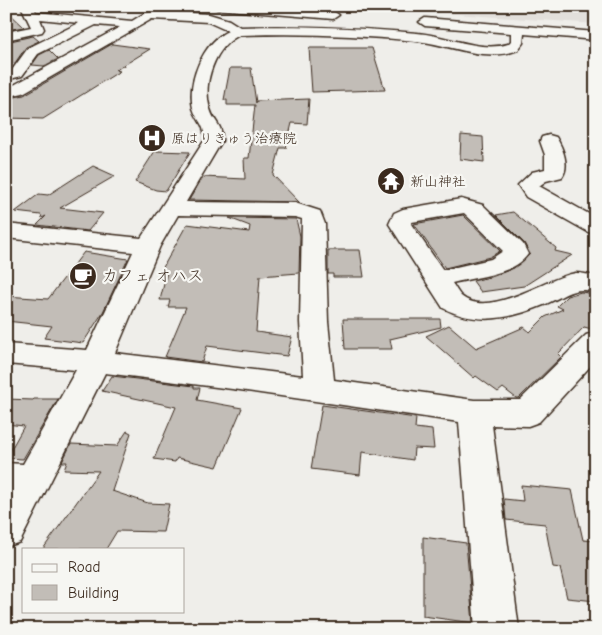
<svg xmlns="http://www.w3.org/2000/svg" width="602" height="635" font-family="'Comic Neue','Klee One',sans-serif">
	<rect width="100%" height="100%" fill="#efeeea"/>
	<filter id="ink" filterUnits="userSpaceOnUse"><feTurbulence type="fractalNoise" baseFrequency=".02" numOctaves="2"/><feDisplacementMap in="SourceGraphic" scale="10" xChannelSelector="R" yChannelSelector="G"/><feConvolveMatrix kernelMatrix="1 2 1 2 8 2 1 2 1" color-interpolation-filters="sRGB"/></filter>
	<g filter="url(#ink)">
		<path fill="#e2dfdb" d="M 354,6 L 596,6 L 596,24 L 384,9 Z"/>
		<path fill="#c2bdb7" stroke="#3b2a1e" d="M 6,10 L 24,27 L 6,30 Z
			M 33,36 L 39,41 L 26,47 L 15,63 L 6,62 L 6,42 Z
			M 112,44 L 150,49 L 116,70 L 120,71 L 43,119 L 6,118 L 6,99 L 24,95 Z
			M 309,48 L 372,48 L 385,90 L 312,92 Z
			M 49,50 L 58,59 L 44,66 L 32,65 L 39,55 Z
			M 230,68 L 251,68 L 256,103 L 256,101 L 309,99 L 307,124 L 292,123 L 286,148 L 280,148 L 273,175 L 299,202 L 189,200 L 203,177 L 245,179 L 244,158 L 249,158 L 255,105 L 227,105 L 227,100 L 224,100 Z
			M 461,135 L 483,137 L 484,162 L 460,159 Z
			M 155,151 L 190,152 L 166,191 L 156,190 L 135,182 Z
			M 93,166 L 115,176 L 60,208 L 103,213 L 88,231 L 37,225 L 46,216 L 42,218 L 41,215 L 15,212 L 39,194 L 48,195 Z
			M 513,212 L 556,248 L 555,251 L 572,255 L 524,286 L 481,292 L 473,281 L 494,276 L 514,268 L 530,254 L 524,243 L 496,215 Z
			M 463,215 L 500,251 L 490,257 L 445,268 L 414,224 Z
			M 229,218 L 296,219 L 300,236 L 299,273 L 260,276 L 256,332 L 292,337 L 287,356 L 207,346 L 202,362 L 165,357 L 186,307 L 168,307 L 170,300 L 160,300 L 167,272 L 161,271 L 187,224 L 249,232 L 250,226 Z
			M 328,250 L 360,250 L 364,277 L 333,277 L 333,274 L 328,274 Z
			M 84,252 L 128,259 L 103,312 L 83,343 L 44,338 L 52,326 L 6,321 L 6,296 L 48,299 Z
			M 581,292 L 596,294 L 596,330 L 584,327 L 558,354 L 561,357 L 519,398 L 516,398 L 503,388 L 498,392 L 476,376 L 474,378 L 426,336 L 449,325 L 476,348 L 524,327 L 530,332 L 545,317 L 563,309 L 557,306 L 567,296 Z
			M 343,319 L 440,319 L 441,327 L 390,339 L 392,349 L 345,349 Z
			M 112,376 L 194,386 L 194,388 L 200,388 L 197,400 L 242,408 L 217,467 L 177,458 L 175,462 L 154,459 L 176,407 L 102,391 Z
			M 6,399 L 33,400 L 34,399 L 58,399 L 23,459 L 6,458 L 24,426 L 6,424 Z
			M 322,405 L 416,418 L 415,428 L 432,430 L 434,449 L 414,448 L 413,460 L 362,452 L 360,475 L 311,469 Z
			M 127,431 L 131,433 L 112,491 L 148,503 L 169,504 L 163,532 L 117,531 L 106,549 L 43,549 L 99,471 L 64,470 L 67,462 L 62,462 L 71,444 L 117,446 Z
			M 521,485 L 572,490 L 583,540 L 596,541 L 596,601 L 567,598 L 560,568 L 553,567 L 545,524 L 506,520 L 504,499 L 523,501 Z
			M 423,537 L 466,543 L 473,623 L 423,616 Z"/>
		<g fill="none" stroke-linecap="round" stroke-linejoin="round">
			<g stroke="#3b2a1e" stroke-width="3">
				<path id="minor" d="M 23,6 L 33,6 L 36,12 L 132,21 L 145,13 L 160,11 L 209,14 L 229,20 L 240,27 C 299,25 359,28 417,33 C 446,35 480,53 508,44 L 511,41 L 511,33 L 425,26 L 419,22 L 425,18 L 596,32 L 596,40 L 524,34 L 523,43 L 518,50 C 485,63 449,44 416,41 C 358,35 299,33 240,35 C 215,46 202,83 210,109 C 214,123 223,124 222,141 L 186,202 L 295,203 L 320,211 L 325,224 L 328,322 L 334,380 L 474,400 L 520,400 L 586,335 L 596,332 L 596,360 L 539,422 L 528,426 L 492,425 L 519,629 L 475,629 L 459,422 L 240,390 L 105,373 L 20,542 L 6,547 L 6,463 L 23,464 L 76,370 L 6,364 L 6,344 L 87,350 L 133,252 L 6,238 L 6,224 L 141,238 L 204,141 C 206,124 197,122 193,108 C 187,82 203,42 228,31 L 208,22 L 152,19 L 23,93 L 6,97 L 6,87 L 12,86 L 120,27 L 96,25 L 38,54 L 22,76 L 6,80 L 6,71 L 12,70 L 28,48 L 79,23 L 40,19 L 44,29 L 42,32 L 6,40 L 6,32 L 31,27 L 22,8 ZM 178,215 L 295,217 L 302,219 L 300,322 L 303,376 L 115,353 L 160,246 Z
					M 211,6 L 266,6 L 333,11 L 339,15 L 333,19 L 217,9 Z
					M 549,135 L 556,137 C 563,148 570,166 562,177 L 546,181 L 539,186 L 596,218 L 596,234 L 588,232 L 526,197 L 518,185 L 532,172 L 545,169 L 545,155 L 540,141 L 542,137 Z
					M 461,199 L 483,205 L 523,244 L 528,254 C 514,275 475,277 452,283 C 455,287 458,293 461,296 C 489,320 547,277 576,273 C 583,273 589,275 596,276 L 596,292 C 572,286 567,295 546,304 C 511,319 477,326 443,308 L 389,224 L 394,213 L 403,209 ZM 464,213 L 503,251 L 491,259 L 443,270 L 411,224 L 412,222 Z"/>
			</g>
			<use href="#minor" fill="#f6f6f2" fill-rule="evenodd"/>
		</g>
	</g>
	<defs>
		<g id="hospital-disc" transform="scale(1.4375)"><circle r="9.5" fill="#3b2a1e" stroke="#f6f6f2"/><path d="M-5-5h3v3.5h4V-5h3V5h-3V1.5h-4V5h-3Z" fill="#fff"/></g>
		<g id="temple-disc" transform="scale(1.4375)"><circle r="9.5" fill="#3b2a1e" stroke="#f6f6f2"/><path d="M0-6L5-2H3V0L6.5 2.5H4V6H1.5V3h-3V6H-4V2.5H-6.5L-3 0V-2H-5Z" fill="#fff"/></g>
		<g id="cafe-disc" transform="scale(1.4375)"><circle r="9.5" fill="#3b2a1e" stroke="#f6f6f2"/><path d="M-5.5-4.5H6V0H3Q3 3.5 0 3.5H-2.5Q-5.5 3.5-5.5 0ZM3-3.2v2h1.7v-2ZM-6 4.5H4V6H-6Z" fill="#fff"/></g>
	</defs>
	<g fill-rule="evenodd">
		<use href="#hospital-disc" x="152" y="138"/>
		<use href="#temple-disc" x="391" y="181"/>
		<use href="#cafe-disc" x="83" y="276"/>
	</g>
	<g text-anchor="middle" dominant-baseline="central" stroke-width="4.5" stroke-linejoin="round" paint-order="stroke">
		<g font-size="14" fill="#3b2a1e" stroke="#f6f6f2" text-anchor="start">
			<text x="171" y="138">原はりきゅう治療院</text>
			<text x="410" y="181">新山神社</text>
		</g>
		<g font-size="16" fill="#3b2a1e" stroke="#f6f6f2" text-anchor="start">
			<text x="102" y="276">カフェ オハス</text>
		</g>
	</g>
	<rect width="602" height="635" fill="none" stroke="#f6f6f2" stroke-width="25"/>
	<rect x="12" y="12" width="577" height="610" fill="none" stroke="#3b2a1e" stroke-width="2" filter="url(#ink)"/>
	<rect x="22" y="548" width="162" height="65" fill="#f6f6f2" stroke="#aba49d"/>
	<rect x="32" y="564" width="25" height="8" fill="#f6f6f2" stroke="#aba49d"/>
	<text x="68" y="572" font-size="15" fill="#3b2a1e">Road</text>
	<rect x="32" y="585" width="25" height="15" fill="#c2bdb7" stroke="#aba49d"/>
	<text x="68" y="598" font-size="15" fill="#3b2a1e">Building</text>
</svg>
